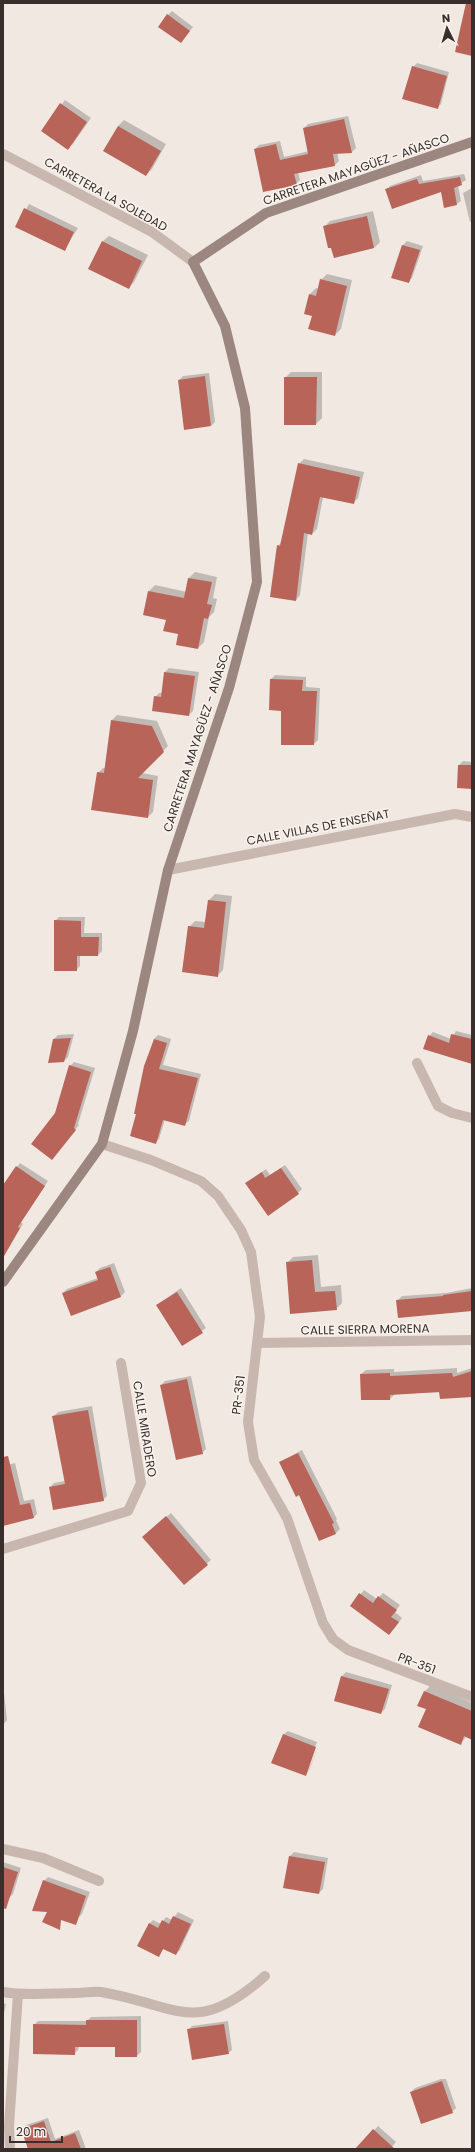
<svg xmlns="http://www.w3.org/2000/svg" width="475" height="2152" font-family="Poppins,sans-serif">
	<rect width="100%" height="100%" fill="#f1e8e2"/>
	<path fill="#0003" d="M 172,11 L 193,27 L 184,38 L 168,15 Z
		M 417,63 L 449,72 L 441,104 L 437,108 L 413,67 Z
		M 65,100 L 91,118 L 72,145 L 42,131 Z
		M 348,116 L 356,148 L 352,152 L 337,152 L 339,161 L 335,165 L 298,172 L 300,180 L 296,184 L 255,149 L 259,145 L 280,141 L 284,157 L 309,151 L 304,128 L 308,124 Z
		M 124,120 L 166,144 L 152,169 L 146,175 L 118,126 Z
		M 464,174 L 466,180 L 458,185 L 461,201 L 457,204 L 442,191 L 387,190 L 390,186 L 421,175 L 423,181 Z
		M 472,188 L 472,221 L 470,222 L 463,193 Z
		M 29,204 L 78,228 L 64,250 L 16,227 Z
		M 373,211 L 380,242 L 374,248 L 334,257 L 324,227 L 330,221 Z
		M 109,236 L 148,255 L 134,282 L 129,288 L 103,241 Z
		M 407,241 L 423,246 L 412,278 L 408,282 L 392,277 L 403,245 Z
		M 327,274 L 352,280 L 341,329 L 335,335 L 313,315 L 310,294 L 316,288 L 319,289 L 321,280 Z
		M 291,372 L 322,372 L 322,418 L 316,424 L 285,378 Z
		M 209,373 L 215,422 L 211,426 L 179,380 L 183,376 Z
		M 304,459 L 364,472 L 358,498 L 353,503 L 323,497 L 317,529 L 312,534 L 308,533 L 300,595 L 296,600 L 278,546 L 281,542 L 299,464 Z
		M 195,572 L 217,577 L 213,598 L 217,599 L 214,612 L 209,617 L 204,642 L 198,648 L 179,633 L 167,619 L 145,615 L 149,591 L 155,585 L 187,592 L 189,578 Z
		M 169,668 L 199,672 L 193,711 L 189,715 L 155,697 L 159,693 L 162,693 L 165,672 Z
		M 275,675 L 306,677 L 306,687 L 320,688 L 318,740 L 314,744 L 282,710 L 271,679 Z
		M 117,715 L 157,721 L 168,746 L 142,773 L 158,776 L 153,812 L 148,817 L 98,773 L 103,768 L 106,768 L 112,720 Z
		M 463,761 L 472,762 L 472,788 L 459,765 Z
		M 215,894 L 232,896 L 223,970 L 217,976 L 189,927 L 195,921 L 206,922 L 209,900 Z
		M 59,917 L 85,917 L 84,933 L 102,933 L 102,951 L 98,955 L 80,955 L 80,966 L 76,970 L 55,921 Z
		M 456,1031 L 472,1035 L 472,1063 L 425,1048 L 429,1036 L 433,1032 L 451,1039 Z
		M 74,1034 L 68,1057 L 64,1061 L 54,1039 L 58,1035 Z
		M 158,1035 L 171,1039 L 163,1065 L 201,1074 L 189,1121 L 185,1124 L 165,1119 L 159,1139 L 155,1143 L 154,1039 Z
		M 74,1062 L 95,1068 L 78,1124 L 79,1125 L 52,1159 L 56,1114 L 70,1066 Z
		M 20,1163 L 48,1181 L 21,1222 L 23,1224 L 3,1257 L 3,1187 Z
		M 285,1165 L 302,1189 L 298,1193 L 250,1180 L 266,1169 L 270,1175 Z
		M 318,1255 L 321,1287 L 341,1285 L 342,1303 L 336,1309 L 291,1313 L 287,1263 L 293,1257 Z
		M 114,1263 L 125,1292 L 121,1296 L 71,1314 L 63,1293 L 67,1289 L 98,1278 L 96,1272 L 100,1268 Z
		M 181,1288 L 206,1328 L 182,1345 L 157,1305 Z
		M 472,1288 L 472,1310 L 398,1300 L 402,1296 L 446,1293 Z
		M 457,1368 L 457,1373 L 472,1368 L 472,1391 L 395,1394 L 390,1399 L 362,1399 L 361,1374 L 366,1370 L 394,1369 L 394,1372 Z
		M 191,1376 L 206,1449 L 202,1453 L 161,1385 L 165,1381 Z
		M 92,1406 L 107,1496 L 103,1500 L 50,1487 L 54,1483 L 65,1481 L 54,1416 L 58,1412 Z
		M 302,1450 L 337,1519 L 336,1520 L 340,1529 L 336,1533 L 320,1540 L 299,1494 L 280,1462 Z
		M 15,1463 L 24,1501 L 34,1499 L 37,1514 L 33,1518 L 3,1525 L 3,1466 Z
		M 171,1513 L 211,1560 L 184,1584 L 148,1533 Z
		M 364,1590 L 377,1599 L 383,1593 L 400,1605 L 395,1612 L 402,1618 L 393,1630 L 351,1606 Z
		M 346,1672 L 392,1685 L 385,1709 L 381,1713 L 335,1700 L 342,1676 Z
		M 3,1684 L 7,1720 L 3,1725 Z
		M 431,1685 L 472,1703 L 472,1739 L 467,1736 L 460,1744 L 427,1709 L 419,1705 L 425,1691 Z
		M 288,1731 L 317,1742 L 306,1772 L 308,1772 L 320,1743 L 309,1771 L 305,1775 L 272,1763 L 284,1734 Z
		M 294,1852 L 328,1858 L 323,1889 L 319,1893 L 290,1856 Z
		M 3,1862 L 21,1868 L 13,1894 L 9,1898 L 3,1896 Z
		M 48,1877 L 90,1892 L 82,1914 L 78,1918 L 44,1881 Z
		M 178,1912 L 194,1920 L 180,1950 L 176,1954 L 164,1948 L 159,1955 L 149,1924 L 153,1920 L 161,1924 L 166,1917 L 172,1920 Z
		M 3,2003 L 6,2004 L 3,2018 Z
		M 141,2016 L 141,2052 L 137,2056 L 116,2046 L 79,2046 L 78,2050 L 74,2054 L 34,2025 L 38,2021 L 87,2021 L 91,2017 Z
		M 228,2021 L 232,2050 L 228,2053 L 188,2030 L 192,2026 Z
		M 441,2079 L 446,2079 L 456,2108 L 452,2112 L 411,2092 L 415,2088 Z
		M 48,2118 L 55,2139 L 79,2130 L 86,2149 L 30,2149 L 22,2129 L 26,2125 Z
		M 378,2126 L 396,2142 L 390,2149 L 357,2149 Z"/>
	<path fill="#b86459" d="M 466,3 L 472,3 L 472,56 L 455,52 Z
		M 167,14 L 190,31 L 181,43 L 158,27 Z
		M 412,66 L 447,76 L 438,109 L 402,99 Z
		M 60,103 L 87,122 L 68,150 L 41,131 Z
		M 344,119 L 352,153 L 333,154 L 335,166 L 294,174 L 297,185 L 263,192 L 254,149 L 276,144 L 280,160 L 308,154 L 303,128 Z
		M 118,126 L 161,151 L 146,176 L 103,151 Z
		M 460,177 L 462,185 L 454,188 L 457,205 L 444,208 L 441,192 L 392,209 L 385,189 L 417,179 L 419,184 Z
		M 24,208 L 74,232 L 65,251 L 15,227 Z
		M 367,216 L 374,248 L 334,258 L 331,248 L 328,248 L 323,226 Z
		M 102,241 L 142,261 L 129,289 L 88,269 Z
		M 402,245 L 420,250 L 409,283 L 391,278 Z
		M 320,279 L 347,286 L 335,336 L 308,329 L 312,316 L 304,314 L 309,294 L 316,296 Z
		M 205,376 L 211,426 L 184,430 L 178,380 Z
		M 284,377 L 317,377 L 316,425 L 284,425 Z
		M 298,463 L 360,477 L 354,504 L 320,497 L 312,535 L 304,533 L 296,601 L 270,597 L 277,545 L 280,546 Z
		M 188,578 L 212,582 L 207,604 L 212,605 L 208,619 L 204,618 L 198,649 L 176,645 L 178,634 L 163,631 L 166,620 L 143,615 L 148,591 L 184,598 Z
		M 164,672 L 195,676 L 189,716 L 152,711 L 154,696 L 161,697 Z
		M 270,679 L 303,680 L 302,691 L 317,691 L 314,745 L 281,745 L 281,711 L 269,710 Z
		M 111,720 L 152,726 L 164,752 L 138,778 L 153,780 L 148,818 L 91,810 L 97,772 L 104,773 Z
		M 458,765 L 472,765 L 472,789 L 457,788 Z
		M 208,900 L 226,902 L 218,977 L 182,972 L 188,926 L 204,928 Z
		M 54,920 L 81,921 L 81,937 L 99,937 L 98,956 L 77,956 L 77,971 L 54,971 Z
		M 451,1034 L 472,1039 L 472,1064 L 423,1049 L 428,1035 L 449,1043 Z
		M 71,1038 L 64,1062 L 48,1063 L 53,1039 Z
		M 154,1039 L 167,1043 L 159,1069 L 198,1078 L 185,1126 L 163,1120 L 156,1144 L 130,1136 L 136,1114 L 134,1114 L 144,1066 Z
		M 69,1065 L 91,1072 L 74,1128 L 76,1130 L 52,1160 L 31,1144 L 55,1113 Z
		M 16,1166 L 45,1186 L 18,1227 L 20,1228 L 3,1258 L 3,1185 Z
		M 281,1168 L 299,1194 L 268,1216 L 245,1183 L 262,1172 L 265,1178 Z
		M 312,1260 L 315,1292 L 335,1291 L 337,1310 L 290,1314 L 286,1262 Z
		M 110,1267 L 121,1297 L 71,1316 L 62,1293 L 98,1280 L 95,1272 Z
		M 472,1291 L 472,1311 L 398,1318 L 396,1300 L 443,1296 L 443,1295 Z
		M 177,1292 L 203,1333 L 182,1346 L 156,1305 Z
		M 472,1371 L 472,1397 L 440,1399 L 439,1392 L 390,1395 L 390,1400 L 361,1400 L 360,1374 L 390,1373 L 390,1376 L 452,1373 L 453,1377 Z
		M 187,1379 L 203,1454 L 176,1460 L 160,1385 Z
		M 88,1410 L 104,1501 L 53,1510 L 49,1487 L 65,1484 L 52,1416 Z
		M 298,1453 L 334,1523 L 332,1524 L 336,1534 L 319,1541 L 299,1495 L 296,1497 L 279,1462 Z
		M 8,1456 L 20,1505 L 30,1503 L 34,1518 L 3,1526 L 3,1457 Z
		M 166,1516 L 208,1565 L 184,1585 L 142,1537 Z
		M 359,1593 L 373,1603 L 378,1596 L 397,1610 L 391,1617 L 399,1622 L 389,1635 L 350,1606 Z
		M 341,1676 L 389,1689 L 381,1714 L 334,1701 Z
		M 424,1691 L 472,1711 L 472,1740 L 464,1736 L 461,1745 L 418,1727 L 426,1709 L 417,1706 Z
		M 283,1734 L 316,1747 L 306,1776 L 271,1763 Z
		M 289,1856 L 325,1862 L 319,1894 L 283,1888 Z
		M 3,1867 L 18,1872 L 6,1909 L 3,1908 Z
		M 43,1880 L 86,1896 L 76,1925 L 61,1920 L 60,1930 L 42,1922 L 47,1912 L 32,1911 Z
		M 173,1916 L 191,1924 L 176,1955 L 163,1949 L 159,1957 L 137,1946 L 149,1923 L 158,1928 L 162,1920 L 169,1924 Z
		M 86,2020 L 137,2020 L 137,2057 L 115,2057 L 115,2047 L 75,2047 L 75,2055 L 33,2054 L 33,2024 L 86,2025 Z
		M 224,2024 L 229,2054 L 192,2060 L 187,2029 Z
		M 442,2081 L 453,2113 L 421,2124 L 410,2092 Z
		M 44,2121 L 51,2142 L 75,2133 L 81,2149 L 28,2149 L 21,2129 Z
		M 373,2129 L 395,2149 L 355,2149 Z"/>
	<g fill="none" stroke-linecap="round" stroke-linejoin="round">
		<path stroke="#c8b7af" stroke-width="10" d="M 168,870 L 455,814 L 472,817
			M 417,1063 L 438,1106 L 452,1113 L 472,1118
			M 258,1343 L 472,1340
			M 3,1549 L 128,1511 L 141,1483 L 121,1363
			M 3,1849 L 43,1858 L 99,1881
			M 3,1992 C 27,1996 52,1993 76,1993 C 84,1993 93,1991 101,1992 C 178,2005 195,2038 265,1976
			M 10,2149 L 9,2126 L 18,1994"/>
		<path stroke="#c8b7af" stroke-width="10" d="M 3,154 L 152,232 L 193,262
			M 102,1144 L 151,1160 L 201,1181 L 218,1196 L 241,1230 L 251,1252 L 260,1317 L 248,1422 L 254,1460 L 287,1518 L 323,1623 L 333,1639 L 348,1650 L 472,1697"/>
		<path stroke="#9c8780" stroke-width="10" d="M 3,1282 L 102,1144 L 133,1031 L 168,870 L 229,688 L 257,582 L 245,408 L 225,326 L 193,262 L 266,213 L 472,142"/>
	</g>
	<g text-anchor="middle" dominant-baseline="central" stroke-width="3" stroke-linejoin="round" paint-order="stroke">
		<g font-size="12" fill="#382e2c" stroke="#f9f3ee">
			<text transform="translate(356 169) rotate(-19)">CARRETERA MAYAGÜEZ - AÑASCO</text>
			<text transform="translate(106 194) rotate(29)">CARRETERA LA SOLEDAD</text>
			<text transform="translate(197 738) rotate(-72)">CARRETERA MAYAGÜEZ - AÑASCO</text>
			<text transform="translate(318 827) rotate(-11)">CALLE VILLAS DE ENSEÑAT</text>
			<text transform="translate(365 1329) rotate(-1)">CALLE SIERRA MORENA</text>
			<text transform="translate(238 1395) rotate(-83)">PR-351</text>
			<text transform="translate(145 1429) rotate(81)">CALLE MIRADERO</text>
			<text transform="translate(417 1663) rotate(21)">PR-351</text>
		</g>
	</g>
	<rect width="475" height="2152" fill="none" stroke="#382e2c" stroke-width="8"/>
	<g transform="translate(447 28) rotate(355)" stroke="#f9f3ee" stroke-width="3" paint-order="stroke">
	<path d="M0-3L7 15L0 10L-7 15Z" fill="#382e2c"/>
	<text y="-6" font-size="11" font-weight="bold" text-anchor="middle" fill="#382e2c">N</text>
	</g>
	<path d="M10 2136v6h52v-6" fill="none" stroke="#382e2c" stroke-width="2"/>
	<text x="16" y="2136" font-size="12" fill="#382e2c" stroke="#f9f3ee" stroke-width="3" paint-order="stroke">20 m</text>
</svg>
